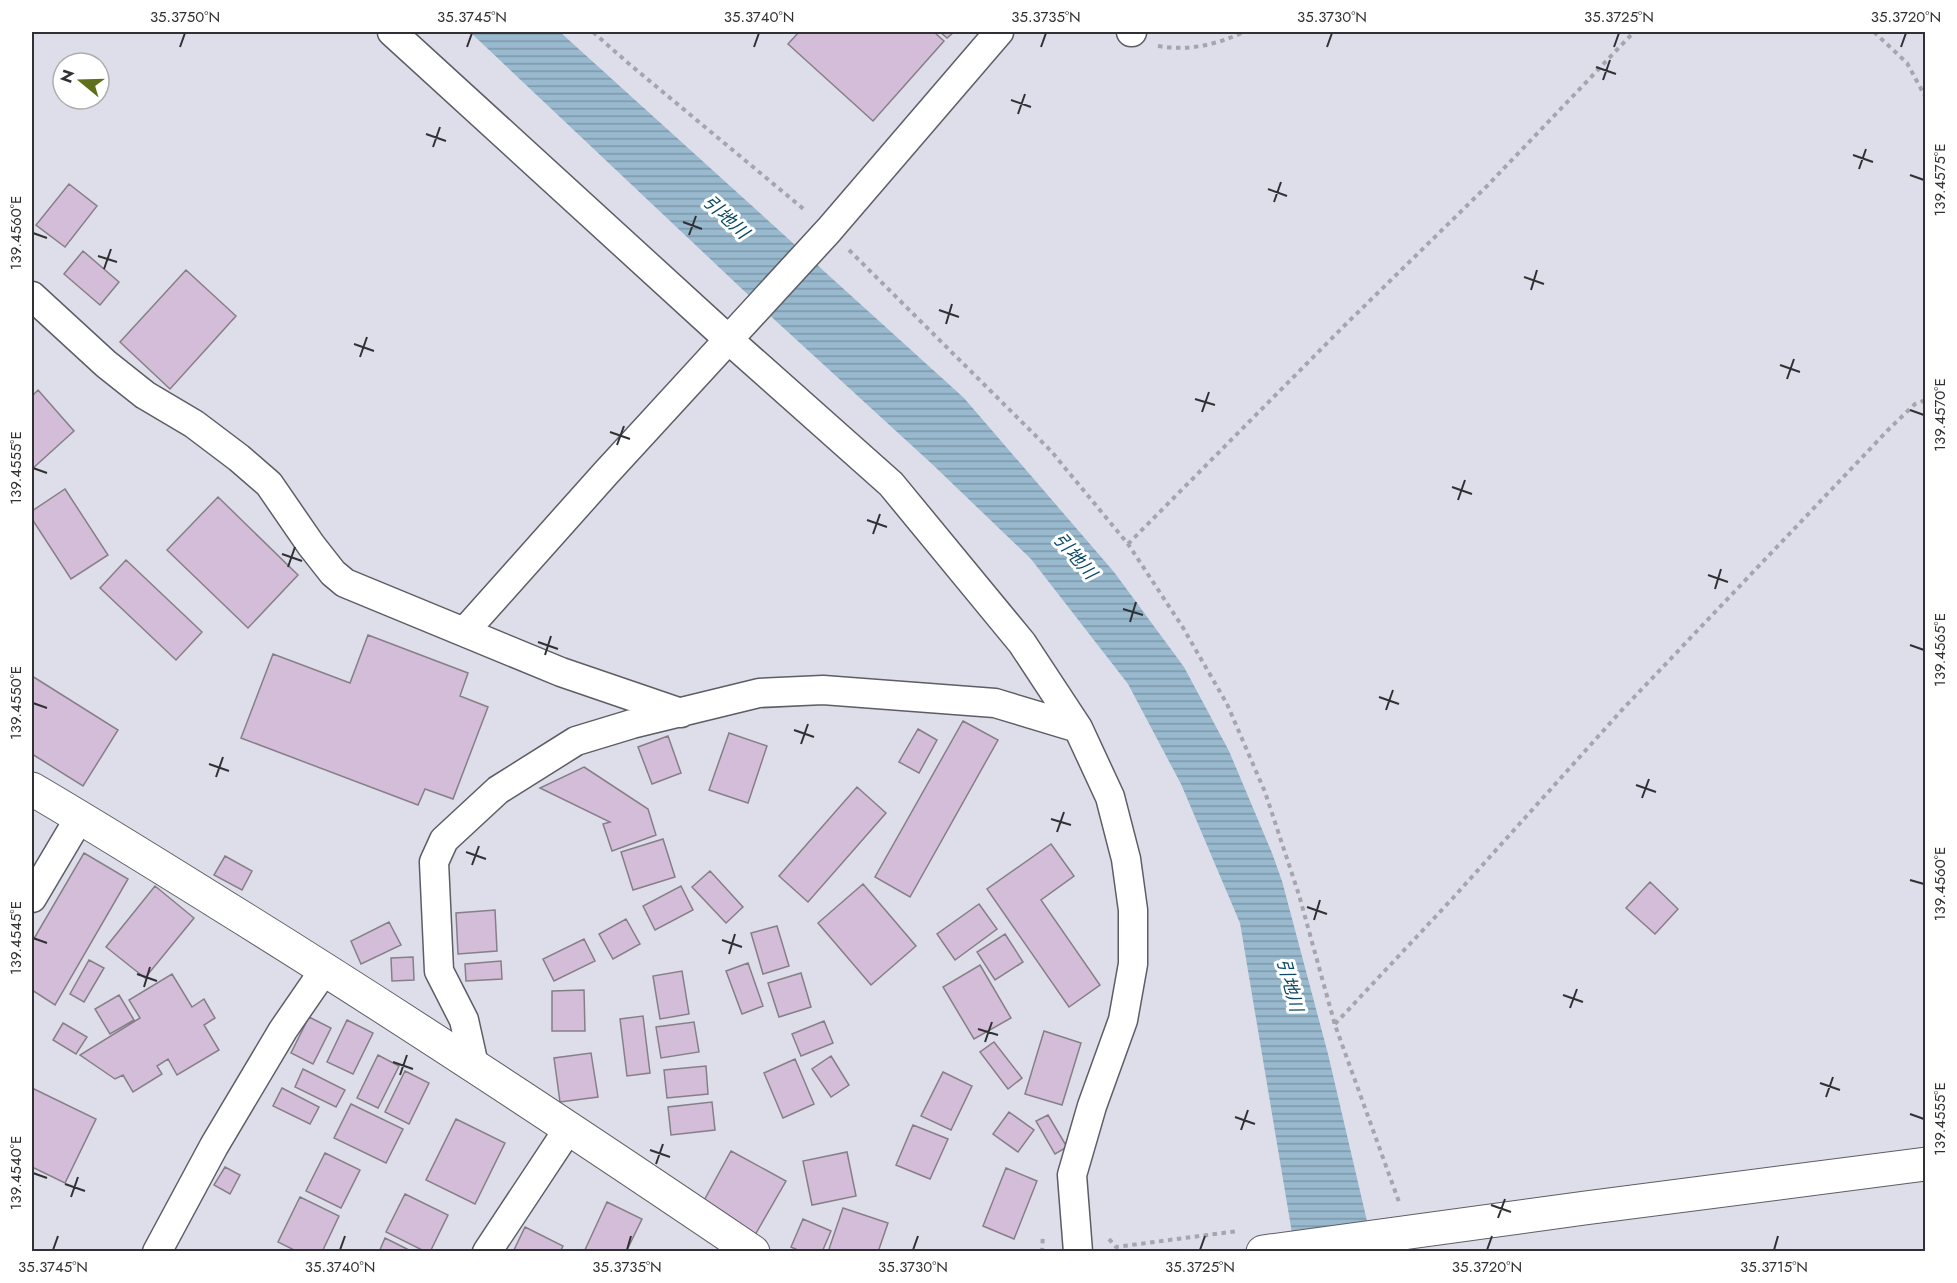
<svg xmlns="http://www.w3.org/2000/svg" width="1957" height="1283" font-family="Jost,'Noto Sans JP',sans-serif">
	<defs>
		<pattern id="water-rules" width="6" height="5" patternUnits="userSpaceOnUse" patternTransform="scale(1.5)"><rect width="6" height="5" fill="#98b9ce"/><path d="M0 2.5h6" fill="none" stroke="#7d97a8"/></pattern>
	</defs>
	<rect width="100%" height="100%" fill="#dddee9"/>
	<path fill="url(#water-rules)" d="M 470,32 L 560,32 L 964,398 L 1114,572 L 1184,667 L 1229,751 L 1272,853 L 1282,881 L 1328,1054 L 1374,1251 L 1295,1251 L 1240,923 L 1181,784 L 1128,684 L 1031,559 L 932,464 L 777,322 Z"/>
	<path fill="#d4bdd9" stroke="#867f87" stroke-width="1.5" d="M 799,32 L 934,32 L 944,41 L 873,121 L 788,44 Z
		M 940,32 L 954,32 L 947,38 Z
		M 69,184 L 97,206 L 65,247 L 36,225 Z
		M 83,251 L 119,282 L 100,305 L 64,274 Z
		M 186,270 L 236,316 L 170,389 L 120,342 Z
		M 38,390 L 74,431 L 32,469 L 32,396 Z
		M 65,489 L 108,555 L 71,579 L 32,519 L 32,511 Z
		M 218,497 L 298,575 L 248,628 L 167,550 Z
		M 126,560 L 202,632 L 176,660 L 100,588 Z
		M 368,635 L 468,673 L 460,696 L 488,707 L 453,799 L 425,789 L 418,805 L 241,738 L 273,654 L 350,683 Z
		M 32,676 L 118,730 L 83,786 L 32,754 Z
		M 963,721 L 998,740 L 910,897 L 875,877 Z
		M 918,729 L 937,740 L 919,773 L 899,762 Z
		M 729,733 L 767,746 L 748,803 L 709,790 Z
		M 668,736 L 681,773 L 652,784 L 638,747 Z
		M 584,767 L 648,809 L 656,835 L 612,851 L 603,824 L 610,822 L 540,788 Z
		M 857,787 L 886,813 L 808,902 L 779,876 Z
		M 663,839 L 675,877 L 633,890 L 621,852 Z
		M 1051,844 L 1074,876 L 1041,900 L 1100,985 L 1069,1007 L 987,889 Z
		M 84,853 L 128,879 L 55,1005 L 32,990 L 32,942 Z
		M 225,856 L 252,871 L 242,890 L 214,875 Z
		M 710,871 L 743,907 L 726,923 L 692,887 Z
		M 1650,882 L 1678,909 L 1655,934 L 1626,908 Z
		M 863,884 L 916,946 L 871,985 L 818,923 Z
		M 155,886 L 194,918 L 145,978 L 106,947 Z
		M 681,886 L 693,910 L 655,930 L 643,906 Z
		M 979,904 L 997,929 L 955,960 L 937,934 Z
		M 495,910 L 497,951 L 458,954 L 456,913 Z
		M 626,919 L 640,944 L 613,959 L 599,934 Z
		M 389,922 L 401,945 L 361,964 L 351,941 Z
		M 777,926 L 789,966 L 763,974 L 751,933 Z
		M 1005,934 L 1023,962 L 995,980 L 977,952 Z
		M 584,939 L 595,961 L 554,981 L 543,959 Z
		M 413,957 L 414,980 L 392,981 L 391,958 Z
		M 89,960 L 104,968 L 84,1002 L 70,994 Z
		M 501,961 L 502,979 L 466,981 L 465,964 Z
		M 748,963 L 763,1006 L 742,1014 L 726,971 Z
		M 980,965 L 1011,1018 L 974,1039 L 943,987 Z
		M 682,971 L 689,1014 L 660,1019 L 653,976 Z
		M 801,973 L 811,1007 L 779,1017 L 768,983 Z
		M 172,974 L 192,1007 L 204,999 L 215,1018 L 204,1025 L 219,1050 L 177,1075 L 168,1059 L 157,1066 L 162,1074 L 133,1092 L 123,1075 L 115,1079 L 80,1055 L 140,1018 L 129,1000 Z
		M 584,990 L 585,1031 L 552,1031 L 552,991 Z
		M 119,995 L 134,1020 L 110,1034 L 95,1009 Z
		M 643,1016 L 650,1073 L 627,1076 L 620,1019 Z
		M 309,1017 L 331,1028 L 313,1064 L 291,1053 Z
		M 347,1020 L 373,1033 L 353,1074 L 327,1062 Z
		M 824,1021 L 833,1043 L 801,1056 L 792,1034 Z
		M 694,1022 L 699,1052 L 661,1058 L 656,1027 Z
		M 63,1023 L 87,1037 L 76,1054 L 53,1040 Z
		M 1044,1031 L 1081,1043 L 1062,1105 L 1025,1094 Z
		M 994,1042 L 1022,1078 L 1008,1089 L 980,1052 Z
		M 591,1053 L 598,1097 L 560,1102 L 554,1058 Z
		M 378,1055 L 399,1066 L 378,1108 L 357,1098 Z
		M 831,1056 L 849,1085 L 831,1097 L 812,1069 Z
		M 795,1059 L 814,1104 L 783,1118 L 764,1073 Z
		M 706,1066 L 708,1094 L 667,1098 L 664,1070 Z
		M 303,1069 L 345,1090 L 336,1107 L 295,1087 Z
		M 405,1071 L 429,1083 L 409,1124 L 385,1112 Z
		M 943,1072 L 972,1086 L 951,1130 L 921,1116 Z
		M 32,1088 L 96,1119 L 65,1183 L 32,1167 Z
		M 282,1088 L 319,1107 L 310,1124 L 273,1106 Z
		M 712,1102 L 715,1130 L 671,1135 L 668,1107 Z
		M 351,1104 L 403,1129 L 386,1163 L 334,1138 Z
		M 1009,1112 L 1034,1130 L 1018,1152 L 993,1134 Z
		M 1048,1115 L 1067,1147 L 1055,1154 L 1036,1121 Z
		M 456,1119 L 505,1143 L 475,1204 L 426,1180 Z
		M 913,1125 L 948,1139 L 930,1179 L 896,1165 Z
		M 731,1151 L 786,1181 L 755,1235 L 701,1206 Z
		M 847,1152 L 856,1196 L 812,1205 L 803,1161 Z
		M 325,1153 L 360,1170 L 341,1208 L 306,1191 Z
		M 225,1167 L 240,1175 L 230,1194 L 214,1185 Z
		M 1006,1168 L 1037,1181 L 1014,1239 L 983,1226 Z
		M 405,1194 L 448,1215 L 430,1252 L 426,1252 L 386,1232 Z
		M 300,1197 L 339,1216 L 322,1252 L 298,1252 L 278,1242 Z
		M 607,1202 L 642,1219 L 626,1252 L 584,1252 Z
		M 843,1208 L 888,1223 L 878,1252 L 828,1252 Z
		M 803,1219 L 831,1231 L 822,1252 L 802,1252 L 791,1247 Z
		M 525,1227 L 563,1246 L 560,1252 L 513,1252 Z
		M 385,1238 L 413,1252 L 379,1252 Z"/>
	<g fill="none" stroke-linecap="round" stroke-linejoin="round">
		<g stroke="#5c5d66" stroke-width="31">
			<path id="street" d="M 392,32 L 729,340 L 891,484 L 1022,643 L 1078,728 L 1110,797 L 1126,859 L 1133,910 L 1133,964 L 1123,1020 L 1092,1106 L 1072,1175 L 1078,1252
				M 1131,32 L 1132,32
				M 32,296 L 106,364 L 145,395 L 194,424 L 239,458 L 269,484 L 311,545 L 333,573 L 345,583 L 561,672 L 681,713
				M 464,632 L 605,474 L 829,230 L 999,32
				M 32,898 L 80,817
				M 474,1065 L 464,1020 L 439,971 L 434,862 L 444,840 L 498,790 L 576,741 L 632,724 L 759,693 L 823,690 L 995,703 L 1078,728
				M 157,1252 L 214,1146 L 283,1030 L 325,969
				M 487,1252 L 569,1128"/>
		</g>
		<g stroke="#5c5d66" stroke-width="35">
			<path id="secondary" d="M 32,789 C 97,827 161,867 225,907 C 404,1018 579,1134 753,1252
				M 1263,1252 L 1585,1208 L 1926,1164"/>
		</g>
		<path stroke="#a5a5ae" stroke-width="4" stroke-dasharray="4.5 4.5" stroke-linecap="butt" d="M 593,32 L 628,63 L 806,211
			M 1874,32 L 1907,63 L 1926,98
			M 1158,46 C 1190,51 1215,45 1244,32
			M 849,250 L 1051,451 L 1128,544 L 1182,626 L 1227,704 L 1265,792 L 1299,895 L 1335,1025 L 1399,1202
			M 1128,544 L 1345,325 L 1488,185 L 1634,32
			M 1335,1024 L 1452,899 L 1621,711 L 1889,429 L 1915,404 L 1926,400
			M 1109,1239 L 1116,1247 L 1238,1231
			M 1041,1252 L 1042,1251 L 1043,1235"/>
		<use href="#street" stroke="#fff" stroke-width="28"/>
		<use href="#secondary" stroke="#fff" stroke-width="33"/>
	</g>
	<path fill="none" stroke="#313135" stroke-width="2" d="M 180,47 L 185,33M 467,47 L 472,33M 754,47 L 759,33M 1041,47 L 1046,33M 1327,47 L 1332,33M 1614,47 L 1619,33M 1901,47 L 1906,33M 1596,67 L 1616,74M 1603,80 L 1610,60M 1011,100 L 1031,107M 1018,114 L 1025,94M 426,134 L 446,141M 433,147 L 440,127M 1853,155 L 1873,162M 1859,169 L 1866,149M 1910,175 L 1924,180M 1268,189 L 1287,196M 1274,202 L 1281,182M 683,222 L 702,229M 33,233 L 47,238M 689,235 L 696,216M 98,256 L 117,262M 104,269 L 111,249M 1524,277 L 1544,284M 1531,290 L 1537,270M 939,310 L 959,317M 946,324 L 952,304M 354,344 L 374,351M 360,357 L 367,337M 1780,365 L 1800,372M 1787,379 L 1794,359M 1195,399 L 1215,405M 1910,410 L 1924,415M 1202,412 L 1209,392M 610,432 L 630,439M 617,445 L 624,426M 33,468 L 47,473M 1452,487 L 1472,494M 1458,500 L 1465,480M 867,520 L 887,527M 873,534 L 880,514M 282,554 L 302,561M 288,567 L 295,547M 1708,575 L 1728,582M 1715,589 L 1721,569M 1123,609 L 1143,615M 1130,622 L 1136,602M 538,642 L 558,649M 1910,645 L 1924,650M 545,655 L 551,636M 1379,697 L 1399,704M 33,703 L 47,708M 1386,710 L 1393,690M 794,730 L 814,737M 801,744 L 808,724M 209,764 L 229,771M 216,777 L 223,757M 1636,785 L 1656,792M 1642,798 L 1649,779M 1051,819 L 1071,825M 1057,832 L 1064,812M 466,852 L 486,859M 472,865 L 479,846M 1910,880 L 1924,884M 1307,907 L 1327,914M 1314,920 L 1320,900M 33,938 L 47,943M 722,940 L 742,947M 729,954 L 735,934M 137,974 L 157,981M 144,987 L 150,967M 1563,995 L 1583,1002M 1570,1008 L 1577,989M 978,1029 L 998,1035M 985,1042 L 992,1022M 393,1062 L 413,1069M 400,1075 L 407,1055M 1820,1083 L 1840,1090M 1826,1097 L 1833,1077M 1910,1114 L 1924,1119M 1235,1117 L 1255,1124M 1241,1130 L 1248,1110M 650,1150 L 670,1157M 656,1164 L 663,1144M 33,1173 L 47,1178M 65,1184 L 85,1191M 71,1197 L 78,1177M 1491,1205 L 1511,1212M 1498,1218 L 1505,1199M 53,1250 L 58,1236M 340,1250 L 345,1236M 627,1250 L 631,1236M 913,1250 L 918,1236M 1200,1250 L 1205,1236M 1487,1250 L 1492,1236M 1774,1250 L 1778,1236"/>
	<g text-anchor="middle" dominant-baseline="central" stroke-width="6" stroke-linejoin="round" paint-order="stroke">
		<g font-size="18" font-style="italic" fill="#084966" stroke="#fff">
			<text transform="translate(726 217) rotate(43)">引地川</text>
			<text transform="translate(1075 556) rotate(49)">引地川</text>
			<text transform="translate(1290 985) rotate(75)">引地川</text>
		</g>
	</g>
	<rect width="1957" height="1283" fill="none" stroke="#ffffff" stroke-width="66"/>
	<g transform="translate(81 81) rotate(289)"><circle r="28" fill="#ffffff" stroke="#adadae" stroke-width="1.5"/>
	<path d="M0-4.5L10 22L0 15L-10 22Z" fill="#5f701c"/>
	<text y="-9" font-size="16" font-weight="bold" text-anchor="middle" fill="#313135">N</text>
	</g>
	<rect x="33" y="33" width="1891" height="1217" fill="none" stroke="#313135" stroke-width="2"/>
	<g font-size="15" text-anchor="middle" fill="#313135">
		<text x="185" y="22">35.3750°N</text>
		<text x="472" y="22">35.3745°N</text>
		<text x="759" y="22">35.3740°N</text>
		<text x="1046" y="22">35.3735°N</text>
		<text x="1332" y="22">35.3730°N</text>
		<text x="1619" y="22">35.3725°N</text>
		<text x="1906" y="22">35.3720°N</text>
		<text transform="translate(1940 180) rotate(-90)" y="5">139.4575°E</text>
		<text transform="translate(16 233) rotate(-90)" y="5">139.4560°E</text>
		<text transform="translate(1940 415) rotate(-90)" y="5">139.4570°E</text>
		<text transform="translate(16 468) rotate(-90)" y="5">139.4555°E</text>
		<text transform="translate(1940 650) rotate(-90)" y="5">139.4565°E</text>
		<text transform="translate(16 703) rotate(-90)" y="5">139.4550°E</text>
		<text transform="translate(1940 884) rotate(-90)" y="5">139.4560°E</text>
		<text transform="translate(16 938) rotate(-90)" y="5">139.4545°E</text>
		<text transform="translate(1940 1119) rotate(-90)" y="5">139.4555°E</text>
		<text transform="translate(16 1173) rotate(-90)" y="5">139.4540°E</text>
		<text x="53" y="1272">35.3745°N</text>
		<text x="340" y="1272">35.3740°N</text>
		<text x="627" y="1272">35.3735°N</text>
		<text x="913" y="1272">35.3730°N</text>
		<text x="1200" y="1272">35.3725°N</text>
		<text x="1487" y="1272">35.3720°N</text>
		<text x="1774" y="1272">35.3715°N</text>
	</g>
</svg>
